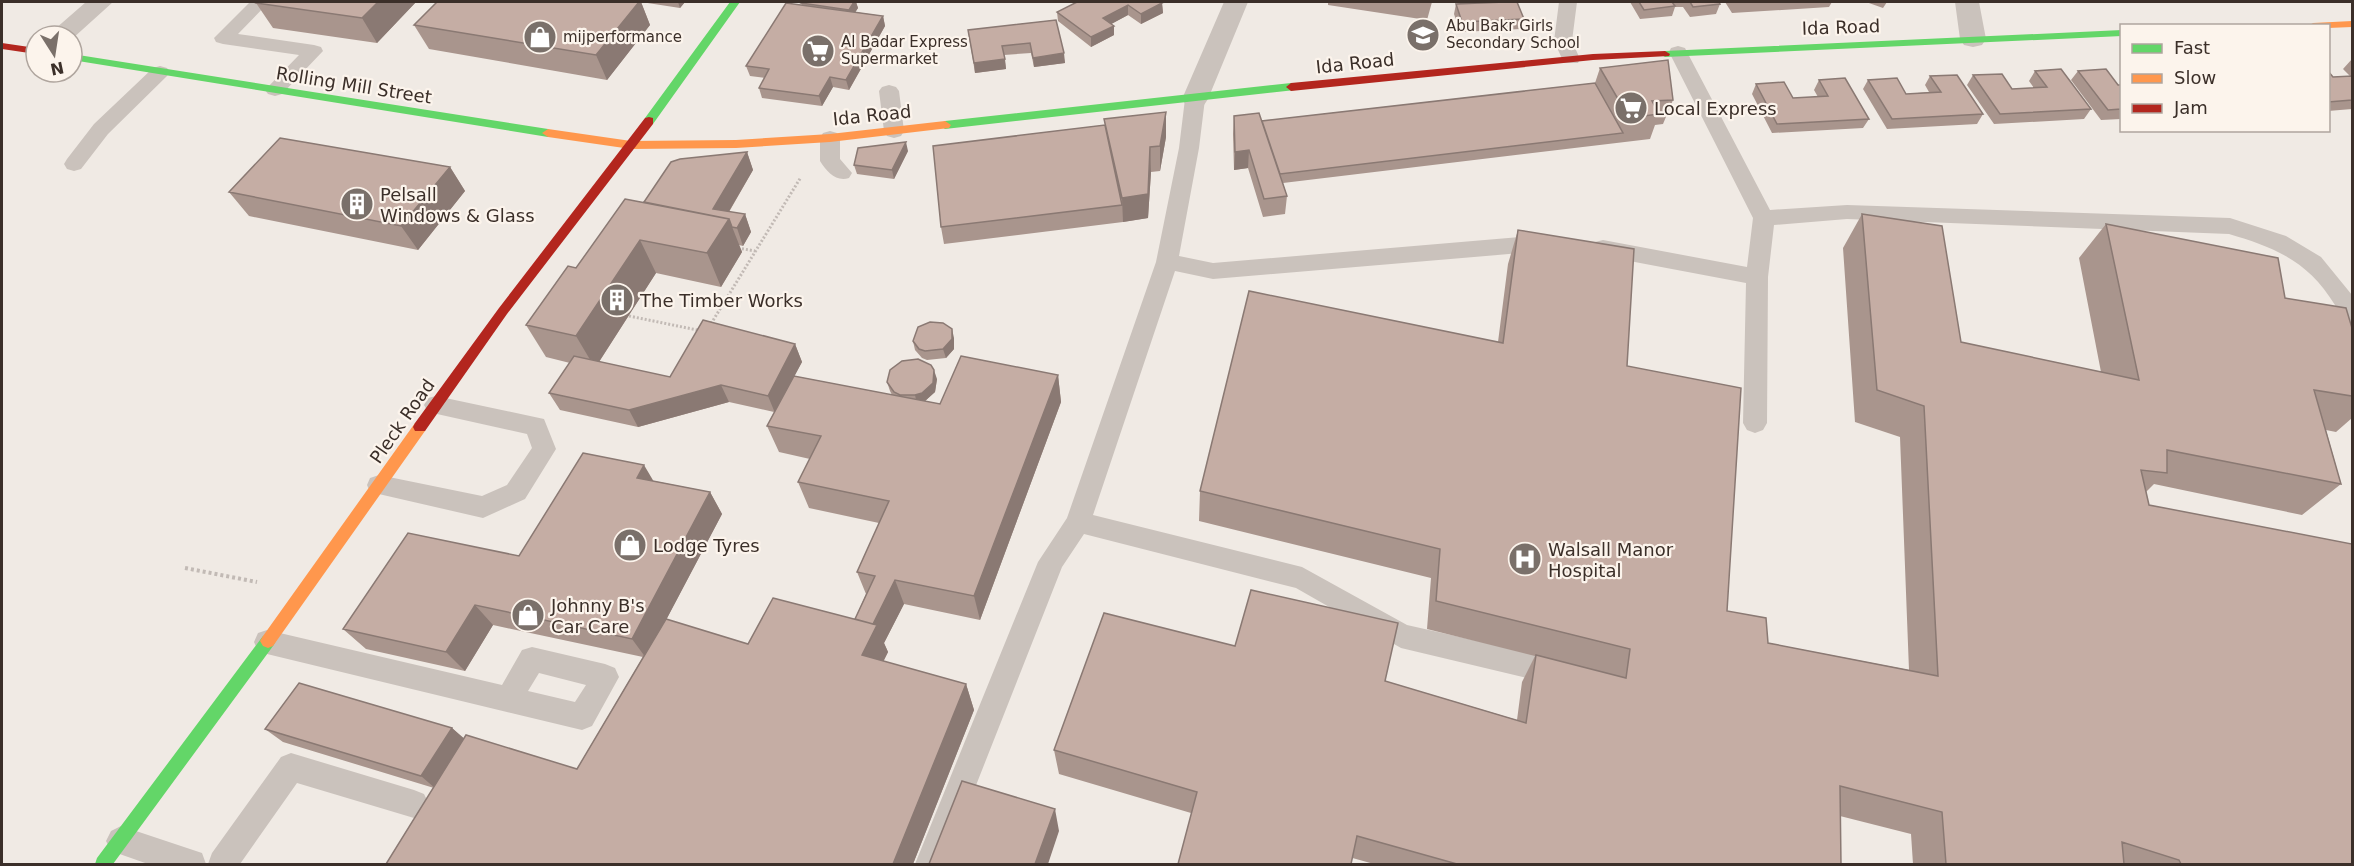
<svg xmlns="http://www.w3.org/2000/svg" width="2354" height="866" font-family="'DejaVu Sans',sans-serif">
	<rect width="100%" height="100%" fill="#f0eae4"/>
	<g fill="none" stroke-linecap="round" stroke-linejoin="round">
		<path stroke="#c2bab5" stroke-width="3" stroke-dasharray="2 2" stroke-linecap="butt" d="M 738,248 L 755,251
			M 629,316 L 702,331
			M 709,327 L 801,177"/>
		<path stroke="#c2bab5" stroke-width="4" stroke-dasharray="3 3" stroke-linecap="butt" d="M 185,568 L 257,582"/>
		<path fill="#cac2bc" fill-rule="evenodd" d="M 250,2 L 269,2 L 238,34 L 314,45 L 321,47 L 323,51 L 282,94 L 275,96 L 268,94 L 265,90 L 299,55 L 223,44 L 216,42 L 214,38 Z
			M 1559,2 L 1577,2 L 1572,41 L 1580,59 L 1578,63 L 1564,63 L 1554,41 Z
			M 1678,46 L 1685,48 L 1687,52 L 1770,210 L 1847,205 L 2230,218 L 2286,236 L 2321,257 L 2352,295 L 2352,342 L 2344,340 C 2338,329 2341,315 2335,305 C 2308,261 2276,248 2229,234 L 1847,219 L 1774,225 L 1768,277 L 1767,423 L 1763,430 L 1755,433 L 1747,430 L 1743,423 L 1746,283 L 1603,256 L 1595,254 L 1592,248 L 1595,242 L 1603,240 L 1747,267 L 1753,218 L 1669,52 L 1671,48 Z
			M 160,66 L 167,68 L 170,72 L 167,76 L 108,134 L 81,169 L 74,171 L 67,169 L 64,164 L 67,159 L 94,124 L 153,68 Z
			M 889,85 L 896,87 L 899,91 L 904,131 L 901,136 L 894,138 L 887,136 L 884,131 L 879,91 L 882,87 Z
			M 1195,93 L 1202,94 L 1205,99 L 1199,148 L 1179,256 L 1213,263 L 1545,235 L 1553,238 L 1556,243 L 1553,248 L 1545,251 L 1213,279 L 1175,271 L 1093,515 L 1302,567 L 1407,625 L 1561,660 L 1571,664 L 1575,673 L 1571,682 L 1561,686 L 1401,648 L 1296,588 L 1084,534 L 1062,567 L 945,864 L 915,864 L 1038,562 L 1067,518 L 1156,262 L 1179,148 L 1185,99 L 1188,94 Z
			M 830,131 L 837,133 L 840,138 L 840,159 L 852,173 L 849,178 C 836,182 827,172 820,161 L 820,138 L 823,133 Z
			M 436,396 L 544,419 L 556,449 L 525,499 L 483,518 L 370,492 L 367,485 L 370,478 L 379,475 L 482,496 L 507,485 L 532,448 L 527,434 L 428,412 L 424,405 L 428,398 Z
			M 267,630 L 502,685 L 522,650 L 532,647 L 605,664 L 615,668 L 619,677 L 592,726 L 582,730 L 267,654 L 258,651 L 254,642 L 258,633 ZM 539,673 L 586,685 L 575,702 L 528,691 Z
			M 291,753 L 414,790 L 424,794 L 429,804 L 424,814 L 414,818 L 297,783 L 240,864 L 208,864 L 212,853 L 281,757 Z
			M 121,826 L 202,853 L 206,864 L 148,864 L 111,851 L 106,841 L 111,831 Z"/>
		<path fill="#cac2bc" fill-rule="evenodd" d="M 86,2 L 113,2 L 72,39 L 72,36 L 47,36 Z
			M 1224,2 L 1248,2 L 1208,99 L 1204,105 L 1195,108 L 1186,105 L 1182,99 Z
			M 1955,2 L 1979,2 L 1986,39 L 1982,45 L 1973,47 L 1964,45 L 1960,39 Z"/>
		<path fill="#63d668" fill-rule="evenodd" d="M 730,2 L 740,2 L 653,124 L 645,124 L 645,118 Z
			M 2122,30 L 2122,36 L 1665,57 L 1660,54 L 1665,51 Z
			M 72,54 L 548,129 L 554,133 L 548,137 L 72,60 Z
			M 1291,83 L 1296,87 L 1295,90 L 945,129 L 939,125 L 945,121 Z
			M 268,634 L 273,636 L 276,641 L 273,646 L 113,864 L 95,864 L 97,858 L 263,636 Z"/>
		<path fill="#ff974d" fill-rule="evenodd" d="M 2352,21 L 2352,27 L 2328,28 L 2328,26 L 2308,26 L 2313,23 Z
			M 945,121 L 951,125 L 949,128 L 830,142 L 736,148 L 631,149 L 548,137 L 542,133 L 548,129 L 631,141 L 736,140 L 830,134 Z
			M 420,422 L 425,423 L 427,427 L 425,431 L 273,646 L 268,648 L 263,646 L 260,641 L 263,636 L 415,423 Z"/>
		<path fill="#b3261e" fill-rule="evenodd" d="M 2,43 L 36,48 L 36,54 L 2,49 Z
			M 1665,51 L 1670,54 L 1669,56 L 1593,60 L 1291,91 L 1286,87 L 1291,83 L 1593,54 Z
			M 649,117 L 653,118 L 653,124 L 507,314 L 425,431 L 415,431 L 413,427 L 415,423 L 499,308 L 645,118 Z"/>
	</g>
	<path fill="#a9958d" d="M 416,2 L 377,43 L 273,28 L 256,3 Z
		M 437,2 L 685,2 L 680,8 L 641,2 L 650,25 L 607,80 L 429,49 L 414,25 Z
		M 802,2 L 856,2 L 858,8 L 855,12 L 883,16 L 885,26 L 849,90 L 833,87 L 822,106 L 762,98 L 759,88 L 765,78 L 750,76 L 746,66 L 802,6 L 801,3 Z
		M 1077,2 L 1162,3 L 1163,13 L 1141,24 L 1128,15 L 1111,24 L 1114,26 L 1114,35 L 1091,47 L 1058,21 L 1057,12 Z
		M 1328,2 L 1432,2 L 1427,20 L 1328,5 Z
		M 1630,2 L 1719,2 L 1720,4 L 1716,14 L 1690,17 L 1683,7 L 1675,7 L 1672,16 L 1640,19 Z
		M 1725,2 L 1832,2 L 1829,7 L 1732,13 Z
		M 1866,2 L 1887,2 L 1883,8 Z
		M 1456,4 L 1524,19 L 1521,29 L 1460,32 L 1454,14 Z
		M 1056,20 L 1065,63 L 1034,67 L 1031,53 L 1004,55 L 1006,69 L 975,73 L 968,30 Z
		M 2352,59 L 2352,109 L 2328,111 L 2328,71 L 2333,77 L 2350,76 L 2343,69 Z
		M 1600,68 L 1673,100 L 1663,124 L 1655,125 L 1650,139 L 1283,183 L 1287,196 L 1285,214 L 1263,217 L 1248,168 L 1234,170 L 1233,134 L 1234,116 L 1262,121 L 1595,83 Z
		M 2035,71 L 2091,109 L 2084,119 L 1994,124 L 1967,85 L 1973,75 L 2012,89 L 2034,88 L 2029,81 Z
		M 2078,71 L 2118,85 L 2121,85 L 2121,119 L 2101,120 L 2071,80 Z
		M 1930,76 L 1983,114 L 1977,124 L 1887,129 L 1863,89 L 1868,80 L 1906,94 L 1929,92 L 1925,85 Z
		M 1819,80 L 1869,119 L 1863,128 L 1772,133 L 1752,94 L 1756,84 L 1793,98 L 1818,97 L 1814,90 Z
		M 1104,119 L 1166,137 L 1160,171 L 1151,172 L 1148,218 L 1123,222 L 944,244 L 941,227 L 1105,125 Z
		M 908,151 L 894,179 L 857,174 L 854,165 Z
		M 747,152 L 753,170 L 729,212 L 745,214 L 751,232 L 743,246 L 739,245 L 742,252 L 721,287 L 656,273 L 599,362 L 670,377 L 795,344 L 802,362 L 794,376 L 892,395 L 890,391 L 887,382 L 937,379 L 935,392 L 925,401 L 940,404 L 1058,375 L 1061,402 L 980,620 L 904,604 L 884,643 L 888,652 L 883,662 L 966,684 L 974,710 L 913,864 L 386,864 L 434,788 L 283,742 L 265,729 L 452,728 L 464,739 L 577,769 L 643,657 L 493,625 L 465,671 L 366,649 L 343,629 L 519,556 L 654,481 L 710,492 L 722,514 L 666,620 L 748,644 L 855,619 L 866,594 L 857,572 L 879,523 L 809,508 L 798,482 L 810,459 L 779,452 L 767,426 L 774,412 L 729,402 L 638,427 L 560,410 L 549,393 L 570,363 L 546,357 L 526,325 L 576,268 L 644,202 Z
		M 450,167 L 465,191 L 418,250 L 249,216 L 229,192 Z
		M 1862,214 L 1961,342 L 2101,372 L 2079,258 L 2106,224 L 2285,298 L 2352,328 L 2352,418 L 2336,432 L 2326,430 L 2341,484 L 2302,515 L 2154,484 L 2146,492 L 2149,505 L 2352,864 L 1913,864 L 1911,834 L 1840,816 L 1841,864 L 1374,864 L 1191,813 L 1059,774 L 1054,750 L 1235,646 L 1385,681 L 1517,720 L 1522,682 L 1535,656 L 1427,629 L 1431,578 L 1199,521 L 1200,491 L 1498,342 L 1508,264 L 1518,230 L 1627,366 L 1727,611 L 1768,643 L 1909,670 L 1900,437 L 1855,422 L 1843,248 Z
		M 954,338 L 954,349 L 946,358 L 927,360 L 922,358 L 915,350 L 913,341 Z"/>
	<path fill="#8a7973" d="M 378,2 L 416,2 L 377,43 L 362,18 Z
		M 639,2 L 641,2 L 650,25 L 607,80 L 596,55 Z
		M 678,2 L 685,2 L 680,8 Z
		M 854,2 L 856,2 L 858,8 L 851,19 L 849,10 Z
		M 1162,3 L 1163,13 L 1141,24 L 1141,14 Z
		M 1128,5 L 1128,15 L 1104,28 L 1103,18 Z
		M 883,16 L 885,26 L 849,90 L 846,80 Z
		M 1114,26 L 1114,35 L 1091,47 L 1091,37 Z
		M 1064,53 L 1065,63 L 1034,67 L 1033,58 Z
		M 1005,59 L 1006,69 L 975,73 L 974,63 Z
		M 830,77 L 833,87 L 822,106 L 819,96 Z
		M 1166,112 L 1166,137 L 1160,171 L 1160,146 Z
		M 906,142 L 908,151 L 894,179 L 892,170 Z
		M 1150,147 L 1151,172 L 1148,218 L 1123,222 L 1122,198 Z
		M 1249,150 L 1248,168 L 1234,170 L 1235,152 Z
		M 747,152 L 753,170 L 721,225 L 713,209 Z
		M 450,167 L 465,191 L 418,250 L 401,226 Z
		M 745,214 L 751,232 L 743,246 L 737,228 Z
		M 729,219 L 742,252 L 721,287 L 707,253 Z
		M 640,240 L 656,273 L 595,368 L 576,336 Z
		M 952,329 L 954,338 L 954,349 L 946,358 L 943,349 Z
		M 795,344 L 802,362 L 775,413 L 768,396 Z
		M 934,370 L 937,379 L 935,392 L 925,401 L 917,404 L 915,395 Z
		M 1058,375 L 1061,402 L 980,620 L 974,596 Z
		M 721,385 L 729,402 L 638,427 L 629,410 Z
		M 644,465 L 657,487 L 637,478 Z
		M 710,492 L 722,514 L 646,658 L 632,639 Z
		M 895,580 L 904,604 L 884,643 L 888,652 L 873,682 L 862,655 L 871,627 Z
		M 475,605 L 493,625 L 465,671 L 446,652 Z
		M 966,684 L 974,710 L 913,864 L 893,864 Z
		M 452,728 L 467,741 L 436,789 L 421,776 Z
		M 1055,809 L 1059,831 L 1048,864 L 1035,864 Z"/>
	<path fill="#c5ada4" stroke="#8a7973" stroke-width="1.5" d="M 257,2 L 378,2 L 362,18 L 256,3 Z
		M 437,2 L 639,2 L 596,55 L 414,25 Z
		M 802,2 L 854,2 L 849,10 L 801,3 Z
		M 1077,2 L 1160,2 L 1162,3 L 1141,14 L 1128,5 L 1103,18 L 1114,26 L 1091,37 L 1057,12 Z
		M 1505,2 L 1517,2 L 1524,19 L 1462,22 L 1456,4 Z
		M 1639,2 L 1672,2 L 1675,6 L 1644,10 Z
		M 1690,2 L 1719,2 L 1720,4 L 1693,7 Z
		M 786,3 L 883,16 L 846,80 L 830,77 L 819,96 L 759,88 L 769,69 L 746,66 Z
		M 1056,20 L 1064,53 L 1033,58 L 1030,43 L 1002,46 L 1005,59 L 974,63 L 968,30 Z
		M 1668,60 L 1673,100 L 1652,101 L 1659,114 L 1629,118 L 1600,68 Z
		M 2061,69 L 2091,109 L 2000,114 L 1973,75 L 2002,74 L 2012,89 L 2047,87 L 2035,71 Z
		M 2106,69 L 2118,85 L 2121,85 L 2121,109 L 2108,110 L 2078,71 Z
		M 2328,71 L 2333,77 L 2352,76 L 2352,100 L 2328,102 Z
		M 1957,75 L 1983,114 L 1892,119 L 1868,80 L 1897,78 L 1906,94 L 1941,92 L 1930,76 Z
		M 1845,78 L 1869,119 L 1777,124 L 1756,84 L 1784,82 L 1793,98 L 1828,96 L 1819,80 Z
		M 1595,83 L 1623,133 L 1280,174 L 1262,121 Z
		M 1166,112 L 1160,146 L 1150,147 L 1148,194 L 1122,198 L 1104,119 Z
		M 1259,113 L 1287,196 L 1264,199 L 1249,150 L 1235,152 L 1234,116 Z
		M 1105,125 L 1122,205 L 941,227 L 933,146 Z
		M 280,138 L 450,167 L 401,226 L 229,192 Z
		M 906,142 L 892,170 L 854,165 L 858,148 Z
		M 747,152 L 713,209 L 745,214 L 737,228 L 732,227 L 729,219 L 644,202 L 671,162 L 680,159 Z
		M 625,199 L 729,219 L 707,253 L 640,240 L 576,336 L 526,325 L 568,266 L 576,268 Z
		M 1862,214 L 1942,226 L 1961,342 L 2139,380 L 2106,224 L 2278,258 L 2285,298 L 2346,308 L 2352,328 L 2352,396 L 2314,390 L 2341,484 L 2167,450 L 2167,473 L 2141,470 L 2149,505 L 2352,544 L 2352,864 L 2181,864 L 2179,860 L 2122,842 L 2124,864 L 1946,864 L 1942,812 L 1840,786 L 1841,864 L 1457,864 L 1357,836 L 1351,864 L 1178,864 L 1197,792 L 1054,750 L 1104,613 L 1235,646 L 1251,590 L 1398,623 L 1385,681 L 1526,723 L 1536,655 L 1626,678 L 1630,649 L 1436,601 L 1440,549 L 1200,491 L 1249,291 L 1503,343 L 1518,230 L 1634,249 L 1627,366 L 1741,388 L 1727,611 L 1766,618 L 1768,643 L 1938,676 L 1924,406 L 1877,390 Z
		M 703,320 L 795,344 L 768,396 L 721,385 L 629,410 L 549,393 L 574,356 L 670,377 Z
		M 930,322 L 943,323 L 952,329 L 952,339 L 943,349 L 925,351 L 919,349 L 913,341 L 918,327 Z
		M 961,356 L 1058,375 L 974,596 L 895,580 L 873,624 L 855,619 L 875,576 L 857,572 L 889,501 L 798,482 L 821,436 L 767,426 L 794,376 L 940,404 Z
		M 918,359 L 931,365 L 934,370 L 933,383 L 922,393 L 915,395 L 900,395 L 894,392 L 887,382 L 890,370 L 902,361 Z
		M 583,453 L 644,465 L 637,478 L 710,492 L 632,639 L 475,605 L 446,652 L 343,629 L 408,533 L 519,556 Z
		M 773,598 L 877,625 L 862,655 L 966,684 L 893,864 L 386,864 L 466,735 L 577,769 L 666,619 L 748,644 Z
		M 299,683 L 452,728 L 421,776 L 265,729 Z
		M 962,781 L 1055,809 L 1035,864 L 929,864 Z"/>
	<defs>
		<g id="school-disc" transform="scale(1.725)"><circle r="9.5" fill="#7a706a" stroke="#fcf4ec"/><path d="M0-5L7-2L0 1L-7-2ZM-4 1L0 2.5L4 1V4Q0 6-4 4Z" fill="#fff"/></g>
		<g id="shop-disc" transform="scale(1.725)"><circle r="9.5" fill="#7a706a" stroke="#fcf4ec"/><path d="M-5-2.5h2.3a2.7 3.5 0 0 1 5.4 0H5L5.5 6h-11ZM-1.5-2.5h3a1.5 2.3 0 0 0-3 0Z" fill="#fff"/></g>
		<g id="supermarket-disc" transform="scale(1.725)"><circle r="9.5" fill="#7a706a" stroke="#fcf4ec"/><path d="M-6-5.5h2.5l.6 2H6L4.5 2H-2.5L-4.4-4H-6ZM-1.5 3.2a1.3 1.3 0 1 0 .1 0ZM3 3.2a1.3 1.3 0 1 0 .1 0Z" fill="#fff"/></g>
		<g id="building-disc" transform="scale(1.725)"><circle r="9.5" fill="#7a706a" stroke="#fcf4ec"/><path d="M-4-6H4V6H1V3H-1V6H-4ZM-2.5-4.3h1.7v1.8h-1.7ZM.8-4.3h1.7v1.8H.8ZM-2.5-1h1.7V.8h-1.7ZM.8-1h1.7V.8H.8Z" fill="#fff"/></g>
		<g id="hospital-disc" transform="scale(1.725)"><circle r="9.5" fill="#7a706a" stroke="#fcf4ec"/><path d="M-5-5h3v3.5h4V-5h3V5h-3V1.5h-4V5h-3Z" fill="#fff"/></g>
	</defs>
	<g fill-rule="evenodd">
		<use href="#school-disc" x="1423" y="35"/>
		<use href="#shop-disc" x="540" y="37"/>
		<use href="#supermarket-disc" x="818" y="51"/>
		<use href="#supermarket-disc" x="1631" y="108"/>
		<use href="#building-disc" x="357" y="204"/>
		<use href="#building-disc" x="617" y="300"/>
		<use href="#shop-disc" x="630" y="545"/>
		<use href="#hospital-disc" x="1525" y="559"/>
		<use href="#shop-disc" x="528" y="615"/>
	</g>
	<g text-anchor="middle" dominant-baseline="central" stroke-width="4.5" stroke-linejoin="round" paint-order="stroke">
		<g font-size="15" fill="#3b2f29" stroke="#fcf4ec" text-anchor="start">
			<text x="1446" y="26">Abu Bakr Girls<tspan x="1446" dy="17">Secondary School</tspan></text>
			<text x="563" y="37">mijperformance</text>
			<text x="841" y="42">Al Badar Express<tspan x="841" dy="17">Supermarket</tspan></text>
		</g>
		<g font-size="18" fill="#3b2f29" stroke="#fcf4ec">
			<text transform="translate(1841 27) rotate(-2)">Ida Road</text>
			<text transform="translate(1355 63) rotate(-6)">Ida Road</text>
			<text transform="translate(354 85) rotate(9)">Rolling Mill Street</text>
			<text transform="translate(872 115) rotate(-6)">Ida Road</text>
			<text transform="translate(402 421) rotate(-55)">Pleck Road</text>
		</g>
		<g font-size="18" fill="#3b2f29" stroke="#fcf4ec" text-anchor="start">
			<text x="1654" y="108">Local Express</text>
			<text x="380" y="194">Pelsall<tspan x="380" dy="21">Windows &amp; Glass</tspan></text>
			<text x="640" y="300">The Timber Works</text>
			<text x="653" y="545">Lodge Tyres</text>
			<text x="1548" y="549">Walsall Manor<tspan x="1548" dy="21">Hospital</tspan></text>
			<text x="551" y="605">Johnny B's<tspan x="551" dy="21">Car Care</tspan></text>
		</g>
	</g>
	<rect width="2354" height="866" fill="none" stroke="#3b2f29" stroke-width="6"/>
	<rect x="2120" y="24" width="210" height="108" fill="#fcf4ec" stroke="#afa59e" stroke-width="1.5"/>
	<rect x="2132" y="44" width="30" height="9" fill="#63d668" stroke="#afa59e" stroke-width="1.5"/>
	<text x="2174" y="54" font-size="18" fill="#3b2f29">Fast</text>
	<rect x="2132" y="74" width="30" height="9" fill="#ff974d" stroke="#afa59e" stroke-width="1.5"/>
	<text x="2174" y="84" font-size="18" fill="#3b2f29">Slow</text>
	<rect x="2132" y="104" width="30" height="9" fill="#b3261e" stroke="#afa59e" stroke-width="1.5"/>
	<text x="2174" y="114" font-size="18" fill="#3b2f29">Jam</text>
	<g transform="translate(54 54) rotate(168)"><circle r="28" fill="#fcf4ec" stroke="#afa59e" stroke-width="1.5"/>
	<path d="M0-4.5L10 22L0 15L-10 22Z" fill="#7a706a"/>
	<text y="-9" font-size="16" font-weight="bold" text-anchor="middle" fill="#3b2f29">N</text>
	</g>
</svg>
